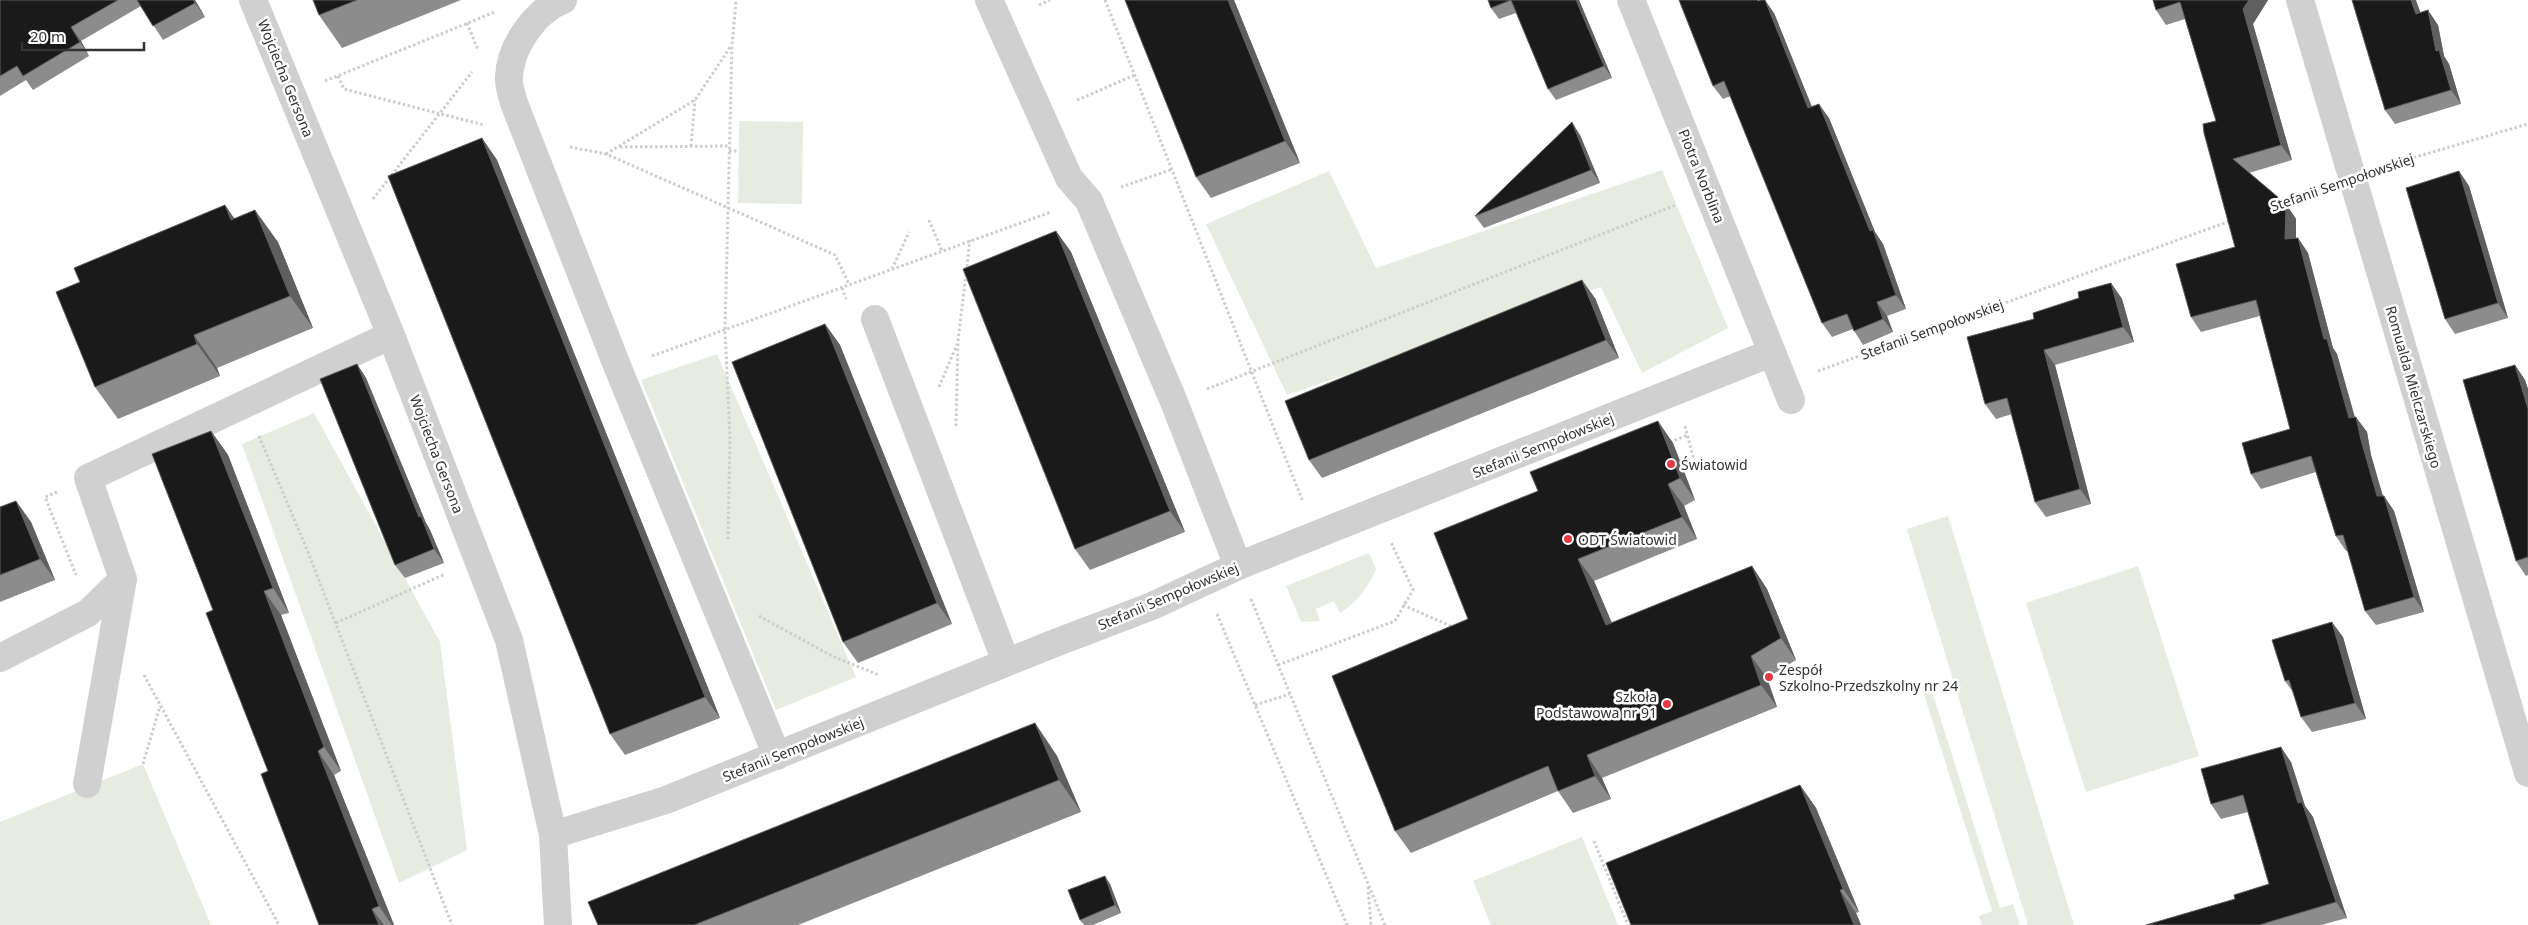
<svg xmlns="http://www.w3.org/2000/svg" width="2528" height="925" font-family="'Noto Sans',sans-serif">
	<rect width="100%" height="100%" fill="#fff"/>
	<path fill="#e6ecdf" d="M 739,121 L 803,122 L 802,204 L 738,203 Z
		M 1662,170 L 1728,328 L 1642,373 L 1601,287 L 1287,395 L 1206,224 L 1329,171 L 1376,268 Z
		M 717,354 L 856,677 L 776,710 L 641,380 Z
		M 314,413 L 440,642 L 467,850 L 399,883 L 242,444 Z
		M 1948,516 L 2074,925 L 2028,925 L 1907,529 Z
		M 1369,553 L 1376,569 C 1368,588 1357,602 1340,613 L 1334,601 L 1316,609 L 1320,621 L 1301,622 L 1286,586 Z
		M 2138,566 L 2199,756 L 2086,792 L 2026,603 Z
		M 1930,685 L 2000,908 L 2013,904 L 2020,925 L 1982,925 L 1979,916 L 1992,911 L 1922,688 Z
		M 143,764 L 211,925 L 0,925 L 0,822 Z
		M 1582,837 L 1618,925 L 1491,925 L 1473,881 Z"/>
	<g fill="none" stroke-linecap="round" stroke-linejoin="round">
		<path stroke="#cdcdcd" stroke-width="3" stroke-dasharray="2.5 2.5" stroke-linecap="butt" d="M 1105,0 L 1303,502
			M 1039,5 L 1050,0
			M 467,23 L 478,50
			M 338,76 L 344,89 L 484,125
			M 325,81 L 495,12
			M 1077,100 L 1135,75
			M 691,146 L 695,100
			M 570,147 L 606,154 L 835,255 L 849,284
			M 620,147 L 730,146
			M 729,151 L 739,151
			M 606,154 L 695,100 L 731,46
			M 2385,166 L 2528,124
			M 1121,187 L 1173,169
			M 373,199 L 472,72
			M 2281,202 L 2320,188
			M 929,220 L 942,251
			M 892,269 L 909,232
			M 842,288 L 846,299
			M 652,356 L 1051,212
			M 1818,371 L 2230,221
			M 939,387 L 957,344
			M 1207,389 L 1676,205
			M 956,426 L 958,341 L 970,240
			M 1685,426 L 1695,464
			M 259,436 L 308,552 L 452,925
			M 1670,442 L 1688,435
			M 57,492 L 45,497 L 76,575
			M 728,539 L 730,438 L 725,330 L 732,46 L 736,0
			M 1251,599 L 1385,925
			M 1403,605 L 1453,627
			M 1217,614 L 1347,925
			M 759,616 L 832,656 L 879,675
			M 336,623 L 445,574
			M 1278,665 L 1395,621 L 1413,590 L 1391,542
			M 144,675 L 279,925
			M 1255,705 L 1290,694
			M 143,764 L 160,706
			M 1594,841 L 1628,925
			M 1368,887 L 1371,925"/>
		<path stroke="#d0d0d0" stroke-width="28" d="M 253,0 L 391,335 L 509,640 L 553,835 L 558,925
			M 563,0 C 535,11 510,47 509,77 C 508,85 512,95 514,103 L 618,368 L 777,756
			M 989,0 L 1069,178 L 1089,201 L 1174,402 L 1238,566
			M 1631,0 L 1791,400
			M 2300,0 L 2528,773
			M 875,319 L 1006,662
			M 0,658 L 88,613 L 123,579 L 88,478 L 391,335
			M 87,784 L 123,579
			M 553,835 L 666,800 L 1050,645 L 1152,606 L 1238,566 L 1771,353"/>
	</g>
	<path fill="#8c8c8c" d="M 0,0 L 195,0 L 205,17 L 163,40 L 141,6 L 81,41 L 89,56 L 33,90 L 26,80 L 0,96 Z
		M 313,0 L 461,0 L 342,48 L 319,15 Z
		M 1234,0 L 1300,163 L 1211,198 L 1196,177 Z
		M 1488,0 L 1579,0 L 1612,78 L 1556,100 L 1548,89 L 1516,13 L 1499,19 L 1491,8 Z
		M 2153,0 L 2268,0 L 2253,24 L 2292,160 L 2249,173 L 2286,204 L 2296,219 L 2296,238 L 2298,238 L 2308,253 L 2333,348 L 2337,354 L 2355,417 L 2367,432 L 2371,455 L 2383,496 L 2384,496 L 2394,511 L 2424,612 L 2376,625 L 2365,611 L 2348,551 L 2346,551 L 2336,536 L 2316,472 L 2261,489 L 2251,474 L 2290,429 L 2260,316 L 2201,332 L 2191,317 L 2235,247 L 2216,121 L 2185,19 L 2166,25 L 2156,10 Z
		M 2420,12 L 2438,25 L 2444,56 L 2449,64 L 2461,104 L 2395,124 L 2385,110 Z
		M 1774,13 L 1812,107 L 1829,118 L 1875,232 L 1883,244 L 1906,309 L 1887,316 L 1893,332 L 1863,345 L 1853,329 L 1832,337 L 1822,323 L 1731,96 L 1723,99 L 1713,86 Z
		M 1580,135 L 1600,183 L 1484,228 L 1475,216 Z
		M 482,138 L 497,160 L 720,718 L 625,755 L 610,734 Z
		M 2459,171 L 2469,186 L 2508,318 L 2455,334 L 2445,319 Z
		M 225,205 L 234,219 L 278,242 L 313,328 L 217,368 L 220,376 L 118,419 L 95,387 L 80,282 Z
		M 1056,231 L 1071,252 L 1185,532 L 1090,570 L 1075,549 Z
		M 2111,283 L 2122,299 L 2134,342 L 2055,365 L 2091,504 L 2046,517 L 2035,502 L 2012,414 L 1996,419 L 1985,404 L 2034,319 Z
		M 1595,298 L 1619,358 L 1322,478 L 1309,460 Z
		M 825,324 L 840,345 L 952,624 L 858,663 L 843,642 Z
		M 357,364 L 366,378 L 426,523 L 430,530 L 444,563 L 405,578 L 395,565 Z
		M 2515,365 L 2525,380 L 2528,389 L 2528,575 L 2526,576 L 2516,561 Z
		M 211,431 L 228,455 L 289,613 L 281,615 L 341,771 L 334,775 L 394,925 L 319,925 L 268,771 L 213,610 Z
		M 1673,443 L 1695,500 L 1684,506 L 1697,539 L 1594,581 L 1612,623 L 1752,566 L 1767,589 L 1796,660 L 1767,678 L 1777,707 L 1602,778 L 1611,799 L 1573,813 L 1558,791 L 1411,853 L 1395,831 L 1468,619 Z
		M 16,501 L 31,522 L 55,580 L 0,602 L 0,507 Z
		M 2343,637 L 2366,719 L 2312,732 L 2301,717 L 2293,692 L 2285,681 Z
		M 1035,723 L 1057,756 L 1081,812 L 798,925 L 598,925 Z
		M 2291,762 L 2305,806 L 2313,817 L 2347,918 L 2321,925 L 2146,925 L 2235,899 L 2269,884 L 2248,812 L 2221,819 L 2211,804 Z
		M 1800,785 L 1816,808 L 1859,912 L 1856,913 L 1861,925 L 1631,925 Z
		M 1110,884 L 1121,913 L 1093,925 L 1084,925 L 1080,920 Z"/>
	<path fill="#5f5f5f" d="M 193,0 L 195,0 L 205,17 L 195,3 Z
		M 1228,0 L 1234,0 L 1300,163 L 1285,141 Z
		M 1576,0 L 1579,0 L 1612,78 L 1604,66 Z
		M 1765,0 L 1774,13 L 1818,122 L 1808,108 Z
		M 2249,0 L 2268,0 L 2253,24 L 2292,160 L 2281,145 L 2243,9 Z
		M 2411,0 L 2416,0 L 2426,28 L 2416,14 Z
		M 2428,10 L 2438,25 L 2444,56 L 2449,64 L 2461,104 L 2451,90 L 2436,51 Z
		M 71,27 L 81,41 L 89,56 L 80,42 Z
		M 1819,104 L 1829,118 L 1875,232 L 1883,244 L 1906,309 L 1896,295 Z
		M 1572,122 L 1580,135 L 1600,183 L 1591,170 Z
		M 482,138 L 497,160 L 720,718 L 705,697 Z
		M 2459,171 L 2469,186 L 2508,318 L 2498,303 Z
		M 2286,204 L 2296,219 L 2296,253 L 2285,239 Z
		M 225,205 L 248,238 L 231,220 Z
		M 255,210 L 278,242 L 313,328 L 290,296 Z
		M 1056,231 L 1071,252 L 1185,532 L 1170,511 Z
		M 2298,238 L 2308,253 L 2333,348 L 2337,354 L 2359,433 L 2349,418 L 2324,339 Z
		M 1582,280 L 1595,298 L 1619,358 L 1606,340 Z
		M 2111,283 L 2122,299 L 2134,342 L 2123,327 Z
		M 1877,302 L 1887,316 L 1893,332 L 1883,319 Z
		M 825,324 L 840,345 L 952,624 L 937,603 Z
		M 194,335 L 217,368 L 220,376 L 197,344 Z
		M 2044,350 L 2055,365 L 2091,504 L 2080,489 Z
		M 357,364 L 366,378 L 426,523 L 430,530 L 444,563 L 434,549 L 419,517 Z
		M 2515,365 L 2525,380 L 2528,389 L 2528,409 Z
		M 2356,417 L 2367,432 L 2371,455 L 2387,511 L 2377,496 L 2361,440 Z
		M 1658,421 L 1673,443 L 1695,500 L 1680,478 Z
		M 211,431 L 228,455 L 289,613 L 273,588 Z
		M 1668,484 L 1684,506 L 1697,539 L 1682,517 Z
		M 2384,496 L 2394,511 L 2424,612 L 2414,597 Z
		M 16,501 L 31,522 L 55,580 L 40,559 Z
		M 1578,559 L 1594,581 L 1622,647 L 1606,625 Z
		M 1752,566 L 1767,589 L 1796,660 L 1781,638 Z
		M 264,591 L 281,615 L 341,771 L 324,747 Z
		M 2332,622 L 2343,637 L 2366,719 L 2355,703 Z
		M 1751,656 L 1767,678 L 1777,707 L 1761,685 Z
		M 1035,723 L 1057,756 L 1081,812 L 1059,780 Z
		M 2281,747 L 2291,762 L 2305,806 L 2313,817 L 2347,918 L 2336,902 L 2298,803 Z
		M 318,751 L 334,775 L 394,925 L 392,925 L 379,906 Z
		M 1587,755 L 1602,778 L 1611,799 L 1595,776 Z
		M 1800,785 L 1816,808 L 1859,912 L 1843,889 Z
		M 1105,876 L 1110,884 L 1121,913 L 1115,905 Z
		M 1840,890 L 1856,913 L 1861,925 L 1854,925 Z
		M 372,909 L 384,925 L 379,925 Z"/>
	<path fill="#1a1a1a" stroke="#5f5f5f" d="M 0,0 L 118,0 L 71,27 L 80,42 L 23,76 L 17,66 L 0,76 Z
		M 137,0 L 193,0 L 195,3 L 153,26 Z
		M 313,0 L 357,0 L 319,15 Z
		M 1125,0 L 1228,0 L 1285,141 L 1196,177 Z
		M 1488,0 L 1511,0 L 1491,8 Z
		M 1511,0 L 1576,0 L 1604,66 L 1548,89 Z
		M 1679,0 L 1757,0 L 1758,1 L 1761,0 L 1765,0 L 1808,108 L 1819,104 L 1870,231 L 1873,230 L 1896,295 L 1877,302 L 1883,319 L 1854,331 L 1847,314 L 1822,323 L 1724,81 L 1713,86 Z
		M 2153,0 L 2249,0 L 2243,9 L 2281,145 L 2233,159 L 2286,204 L 2285,239 L 2298,238 L 2324,339 L 2327,339 L 2349,418 L 2356,417 L 2361,440 L 2377,496 L 2384,496 L 2414,597 L 2365,611 L 2343,535 L 2336,536 L 2311,456 L 2251,474 L 2242,443 L 2290,429 L 2256,300 L 2191,317 L 2176,264 L 2235,247 L 2204,133 L 2203,124 L 2216,121 L 2180,2 L 2156,10 Z
		M 2352,0 L 2411,0 L 2416,14 L 2428,10 L 2436,51 L 2439,50 L 2451,90 L 2385,110 Z
		M 1572,122 L 1591,170 L 1475,216 Z
		M 482,138 L 705,697 L 610,734 L 388,176 Z
		M 2459,171 L 2498,303 L 2445,319 L 2406,188 Z
		M 225,205 L 231,220 L 255,210 L 290,296 L 194,335 L 197,344 L 95,387 L 56,292 L 80,282 L 74,268 Z
		M 1056,231 L 1170,511 L 1075,549 L 963,269 Z
		M 1582,280 L 1606,340 L 1309,460 L 1285,401 Z
		M 2111,283 L 2123,327 L 2044,350 L 2080,489 L 2035,502 L 2007,398 L 1985,404 L 1967,337 L 2034,319 L 2033,313 L 2079,298 L 2078,292 Z
		M 825,324 L 937,603 L 843,642 L 732,362 Z
		M 357,364 L 419,517 L 421,516 L 434,549 L 395,565 L 320,379 Z
		M 2515,365 L 2528,409 L 2528,557 L 2516,561 L 2463,380 Z
		M 1658,421 L 1680,478 L 1668,484 L 1682,517 L 1578,559 L 1606,625 L 1752,566 L 1781,638 L 1751,656 L 1761,685 L 1587,755 L 1595,776 L 1558,791 L 1548,766 L 1395,831 L 1332,676 L 1468,619 L 1434,533 L 1538,491 L 1530,472 Z
		M 211,431 L 273,588 L 264,591 L 324,747 L 318,751 L 379,906 L 372,909 L 379,925 L 319,925 L 261,774 L 268,771 L 206,613 L 213,610 L 152,454 Z
		M 16,501 L 40,559 L 0,575 L 0,507 Z
		M 2332,622 L 2355,703 L 2301,717 L 2289,680 L 2285,681 L 2272,640 Z
		M 1035,723 L 1059,780 L 694,925 L 598,925 L 588,902 Z
		M 2281,747 L 2298,803 L 2302,802 L 2336,902 L 2259,925 L 2146,925 L 2235,899 L 2234,895 L 2269,884 L 2243,795 L 2211,804 L 2201,769 Z
		M 1800,785 L 1843,889 L 1840,890 L 1854,925 L 1631,925 L 1606,863 Z
		M 1105,876 L 1115,905 L 1080,920 L 1068,890 Z"/>
	<g fill="#e63946" stroke="#fff" stroke-width="2">
		<circle cx="1671" cy="464" r="5"/>
		<circle cx="1568" cy="539" r="5"/>
		<circle cx="1769" cy="677" r="5"/>
		<circle cx="1667" cy="704" r="5"/>
	</g>
	<g text-anchor="middle" dominant-baseline="central" stroke-width="5" stroke-linejoin="round" paint-order="stroke">
		<g font-size="14" fill="#333" stroke="#fff">
			<text transform="translate(286 78) rotate(68)">Wojciecha Gersona</text>
			<text transform="translate(1702 176) rotate(68)">Piotra Norblina</text>
			<text transform="translate(2342 182) rotate(-19)">Stefanii Sempołowskiej</text>
			<text transform="translate(1932 329) rotate(-20)">Stefanii Sempołowskiej</text>
			<text transform="translate(2414 387) rotate(74)">Romualda Mielczarskiego</text>
			<text transform="translate(1543 445) rotate(-22)">Stefanii Sempołowskiej</text>
			<text transform="translate(437 454) rotate(69)">Wojciecha Gersona</text>
			<text transform="translate(1168 596) rotate(-23)">Stefanii Sempołowskiej</text>
			<text transform="translate(793 749) rotate(-22)">Stefanii Sempołowskiej</text>
		</g>
		<g font-size="14" fill="#333" stroke="#fff" text-anchor="start">
			<text x="1681" y="464">Światowid</text>
			<text x="1578" y="539">ODT Światowid</text>
			<text x="1779" y="669">Zespół<tspan x="1779" dy="16">Szkolno-Przedszkolny nr 24</tspan></text>
			<text x="1657" y="696" text-anchor="end">Szkoła<tspan x="1657" dy="16">Podstawowa nr 91</tspan></text>
		</g>
	</g>
	<path d="M22 42v8h122v-8" fill="none" stroke="#333333" stroke-width="2.5"/>
	<text x="30" y="42" font-size="15" fill="#333333" stroke="#ffffff" stroke-width="4" paint-order="stroke">20 m</text>
</svg>
